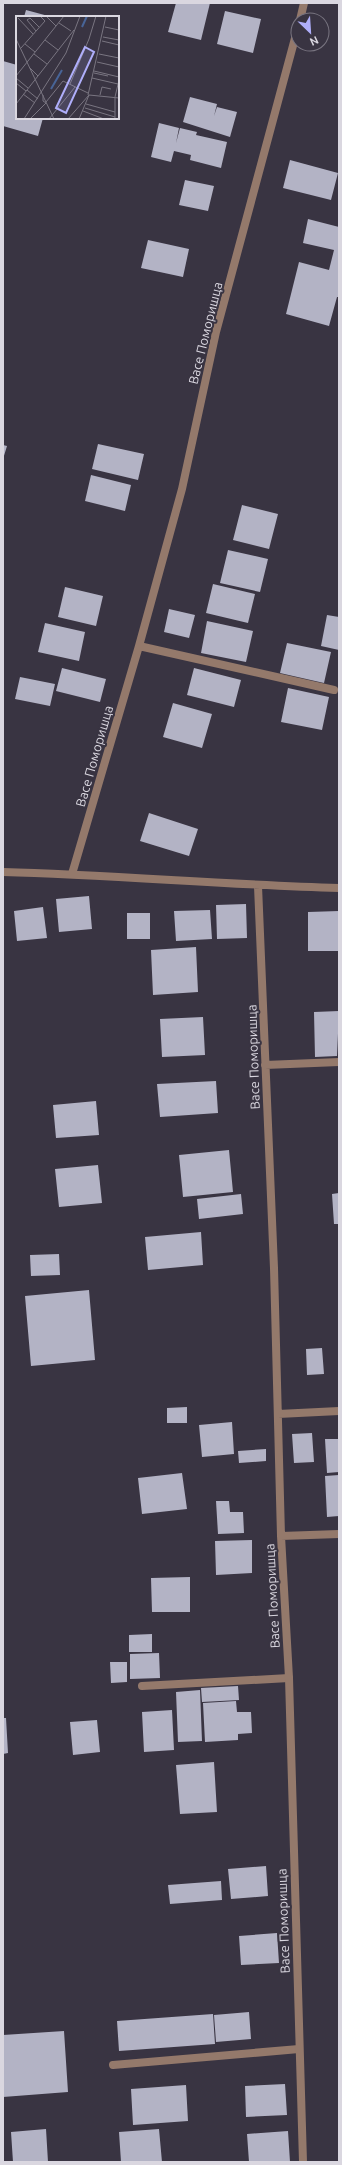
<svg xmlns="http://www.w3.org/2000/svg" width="342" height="2165" font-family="Ubuntu,sans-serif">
	<rect width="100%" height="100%" fill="#393442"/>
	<path fill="#b3b3c5" d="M 176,3 L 210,3 L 201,40 L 168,32 Z
		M 26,10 L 52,17 L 24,17 Z
		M 225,11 L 261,19 L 253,53 L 217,44 Z
		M 3,61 L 17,65 L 17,118 L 43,118 L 38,136 L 3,126 Z
		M 190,97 L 217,104 L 214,116 L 217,107 L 237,112 L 230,137 L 183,122 Z
		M 159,123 L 179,128 L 176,143 L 180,128 L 197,132 L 196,135 L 227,142 L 221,168 L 190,160 L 191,155 L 174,151 L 171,162 L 151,157 Z
		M 290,160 L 338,173 L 331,200 L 283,188 Z
		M 185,180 L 214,186 L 208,211 L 179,205 Z
		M 308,219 L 339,227 L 339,297 L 337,297 L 329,326 L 286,314 L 299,262 L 329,270 L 334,250 L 303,243 Z
		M 148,240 L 189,249 L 183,277 L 141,268 Z
		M 98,444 L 144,454 L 138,480 L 92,469 Z
		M 3,445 L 7,446 L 3,459 Z
		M 91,475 L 131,485 L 125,511 L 85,501 Z
		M 242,505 L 278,514 L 269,549 L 233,540 Z
		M 228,550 L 268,559 L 260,592 L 220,583 Z
		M 213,584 L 255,594 L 248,623 L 206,613 Z
		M 65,587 L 103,596 L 96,626 L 58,617 Z
		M 169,609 L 195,615 L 189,638 L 164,632 Z
		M 327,615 L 339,617 L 339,650 L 321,646 Z
		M 207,621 L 253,631 L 246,662 L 201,653 Z
		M 45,623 L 85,632 L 79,661 L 38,652 Z
		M 287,643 L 331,652 L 324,683 L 280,673 Z
		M 62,668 L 106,679 L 100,702 L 56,691 Z
		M 194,668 L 241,680 L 234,707 L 187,695 Z
		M 20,677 L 55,684 L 50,706 L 15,699 Z
		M 288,688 L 329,697 L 322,730 L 281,722 Z
		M 173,703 L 212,714 L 202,748 L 163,737 Z
		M 149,813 L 198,829 L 189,856 L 140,841 Z
		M 89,896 L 92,929 L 59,932 L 56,899 Z
		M 246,904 L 247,938 L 217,939 L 216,905 Z
		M 43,907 L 47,938 L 17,941 L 14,911 Z
		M 210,910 L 212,939 L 176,941 L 174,911 Z
		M 339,911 L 339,951 L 308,951 L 308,912 Z
		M 127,913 L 150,913 L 150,939 L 127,939 Z
		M 196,947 L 198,992 L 153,995 L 151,950 Z
		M 339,1011 L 337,1056 L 315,1057 L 314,1012 Z
		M 203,1017 L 205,1055 L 162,1057 L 160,1019 Z
		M 216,1081 L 218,1113 L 160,1117 L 157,1084 Z
		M 96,1101 L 99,1135 L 56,1138 L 53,1105 Z
		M 229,1150 L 233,1192 L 183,1197 L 179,1155 Z
		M 98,1165 L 102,1203 L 59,1207 L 55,1169 Z
		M 339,1193 L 339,1224 L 334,1224 L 332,1194 Z
		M 241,1194 L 243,1214 L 199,1219 L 197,1199 Z
		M 201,1232 L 203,1265 L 148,1270 L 145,1237 Z
		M 59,1254 L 60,1275 L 31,1276 L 30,1255 Z
		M 89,1290 L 95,1360 L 31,1366 L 25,1296 Z
		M 322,1348 L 324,1374 L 307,1375 L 306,1349 Z
		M 187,1407 L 187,1423 L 167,1423 L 167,1408 Z
		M 232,1422 L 234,1454 L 202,1457 L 199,1425 Z
		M 312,1433 L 314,1462 L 294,1463 L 292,1434 Z
		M 325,1439 L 339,1439 L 339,1472 L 327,1473 Z
		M 266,1449 L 266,1461 L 239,1463 L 238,1451 Z
		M 182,1473 L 187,1509 L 142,1514 L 138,1478 Z
		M 339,1475 L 339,1516 L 327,1517 L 325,1476 Z
		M 216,1501 L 229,1501 L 230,1512 L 243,1512 L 244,1533 L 218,1534 Z
		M 252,1540 L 252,1573 L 216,1575 L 215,1541 Z
		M 190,1577 L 190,1612 L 152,1612 L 151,1578 Z
		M 152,1634 L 152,1652 L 129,1652 L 129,1635 Z
		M 159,1653 L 160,1678 L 130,1679 L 130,1654 Z
		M 110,1662 L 127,1662 L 127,1682 L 111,1683 Z
		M 238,1686 L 239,1700 L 202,1702 L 201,1688 Z
		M 200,1690 L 202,1741 L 178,1742 L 176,1692 Z
		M 236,1701 L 237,1712 L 251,1712 L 252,1733 L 238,1734 L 238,1740 L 205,1742 L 203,1703 Z
		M 172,1710 L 174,1750 L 144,1752 L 142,1712 Z
		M 3,1718 L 6,1718 L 8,1753 L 3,1754 Z
		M 97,1720 L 100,1752 L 73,1755 L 70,1722 Z
		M 214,1762 L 217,1812 L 180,1814 L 176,1765 Z
		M 266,1866 L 268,1896 L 231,1899 L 228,1869 Z
		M 221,1881 L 222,1900 L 170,1904 L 168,1885 Z
		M 277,1933 L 279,1963 L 241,1965 L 239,1936 Z
		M 249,2012 L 251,2039 L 216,2042 L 214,2015 Z
		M 213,2014 L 215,2044 L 119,2051 L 117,2021 Z
		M 64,2031 L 68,2092 L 3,2097 L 3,2035 Z
		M 285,2084 L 287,2115 L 246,2117 L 245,2086 Z
		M 186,2085 L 188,2121 L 133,2125 L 131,2089 Z
		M 46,2129 L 48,2162 L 13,2162 L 11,2132 Z
		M 159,2129 L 162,2162 L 121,2162 L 119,2132 Z
		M 288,2131 L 290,2162 L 249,2162 L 247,2134 Z"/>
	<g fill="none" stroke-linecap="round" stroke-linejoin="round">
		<path stroke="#94796b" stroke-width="8" d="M 142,1686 L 289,1678
			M 113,2065 L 299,2049"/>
		<path stroke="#94796b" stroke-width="8" d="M 300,20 L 304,3
			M 139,646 L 334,690
			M 3,872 C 115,875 227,885 339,888
			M 72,874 L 139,646 L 182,489 L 216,332 L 298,27
			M 258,886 L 274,1268 L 281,1536 L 289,1678 L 303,2162
			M 265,1065 L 339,1062
			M 278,1414 L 339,1411
			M 281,1536 L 339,1534"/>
	</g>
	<g text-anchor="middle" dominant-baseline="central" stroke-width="4" stroke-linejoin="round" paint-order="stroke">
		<g font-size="13" fill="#dad7e0" stroke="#393442">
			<text transform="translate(205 333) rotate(-76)">Васе Поморишца</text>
			<text transform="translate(94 756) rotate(-74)">Васе Поморишца</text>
			<text transform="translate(253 1057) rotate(-92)">Васе Поморишца</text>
			<text transform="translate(272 1596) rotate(-93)">Васе Поморишца</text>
			<text transform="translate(283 1921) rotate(-92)">Васе Поморишца</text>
		</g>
	</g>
	<g transform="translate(16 16)">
		<rect width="103" height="103" fill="#393442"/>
		<path fill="none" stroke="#486497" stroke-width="2" d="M 66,11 L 71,0M 35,73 L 46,54"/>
		<path fill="none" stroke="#797581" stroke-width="1" d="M 30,0 L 40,10M 2,2 L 17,18M 43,7 L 55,15M 89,11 L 103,14M 20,15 L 11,4 L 14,2 L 23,11M 87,21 L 103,24M 0,23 L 38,103M 29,24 L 42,34M 86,25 L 103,29M 9,28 L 19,36M 5,32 L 29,5 L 24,0M 18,38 L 31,48M 83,38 L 103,42M 81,46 L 103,51M 13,51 L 22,60M 78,55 L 103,61M 78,57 L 92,60M 0,60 L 48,0M 0,62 L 12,72M 76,62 L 102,68M 0,67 L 10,75M 54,68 L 73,23 L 80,0M 11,74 L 22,83M 7,78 L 19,87M 72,79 L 90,0M 84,79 L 86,71 L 95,73M 30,86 L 47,65 L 72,77M 0,88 L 58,14M 70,88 L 99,96M 69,92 L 99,101M 67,95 L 88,103M 8,103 L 50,37 L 64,0M 14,103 L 30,87 L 27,85 L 27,79M 33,103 L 59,71M 52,103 L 73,79 L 103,82M 63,103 L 73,79M 99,103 L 99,81 L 103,64"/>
		<path fill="#afaefa" fill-opacity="0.15" stroke="#afaefa" stroke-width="2" d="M 69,31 L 78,36 L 50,97 L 40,92 Z"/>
		<rect width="103" height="103" fill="none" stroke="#dad7e0" stroke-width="2"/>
	</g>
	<rect width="342" height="2165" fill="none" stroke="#dad7e0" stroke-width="8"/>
	<g transform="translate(310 32) rotate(155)"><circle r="19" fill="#393442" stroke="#797581"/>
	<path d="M0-3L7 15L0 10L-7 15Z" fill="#afaefa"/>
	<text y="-6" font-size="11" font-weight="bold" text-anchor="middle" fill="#dad7e0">N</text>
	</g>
</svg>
